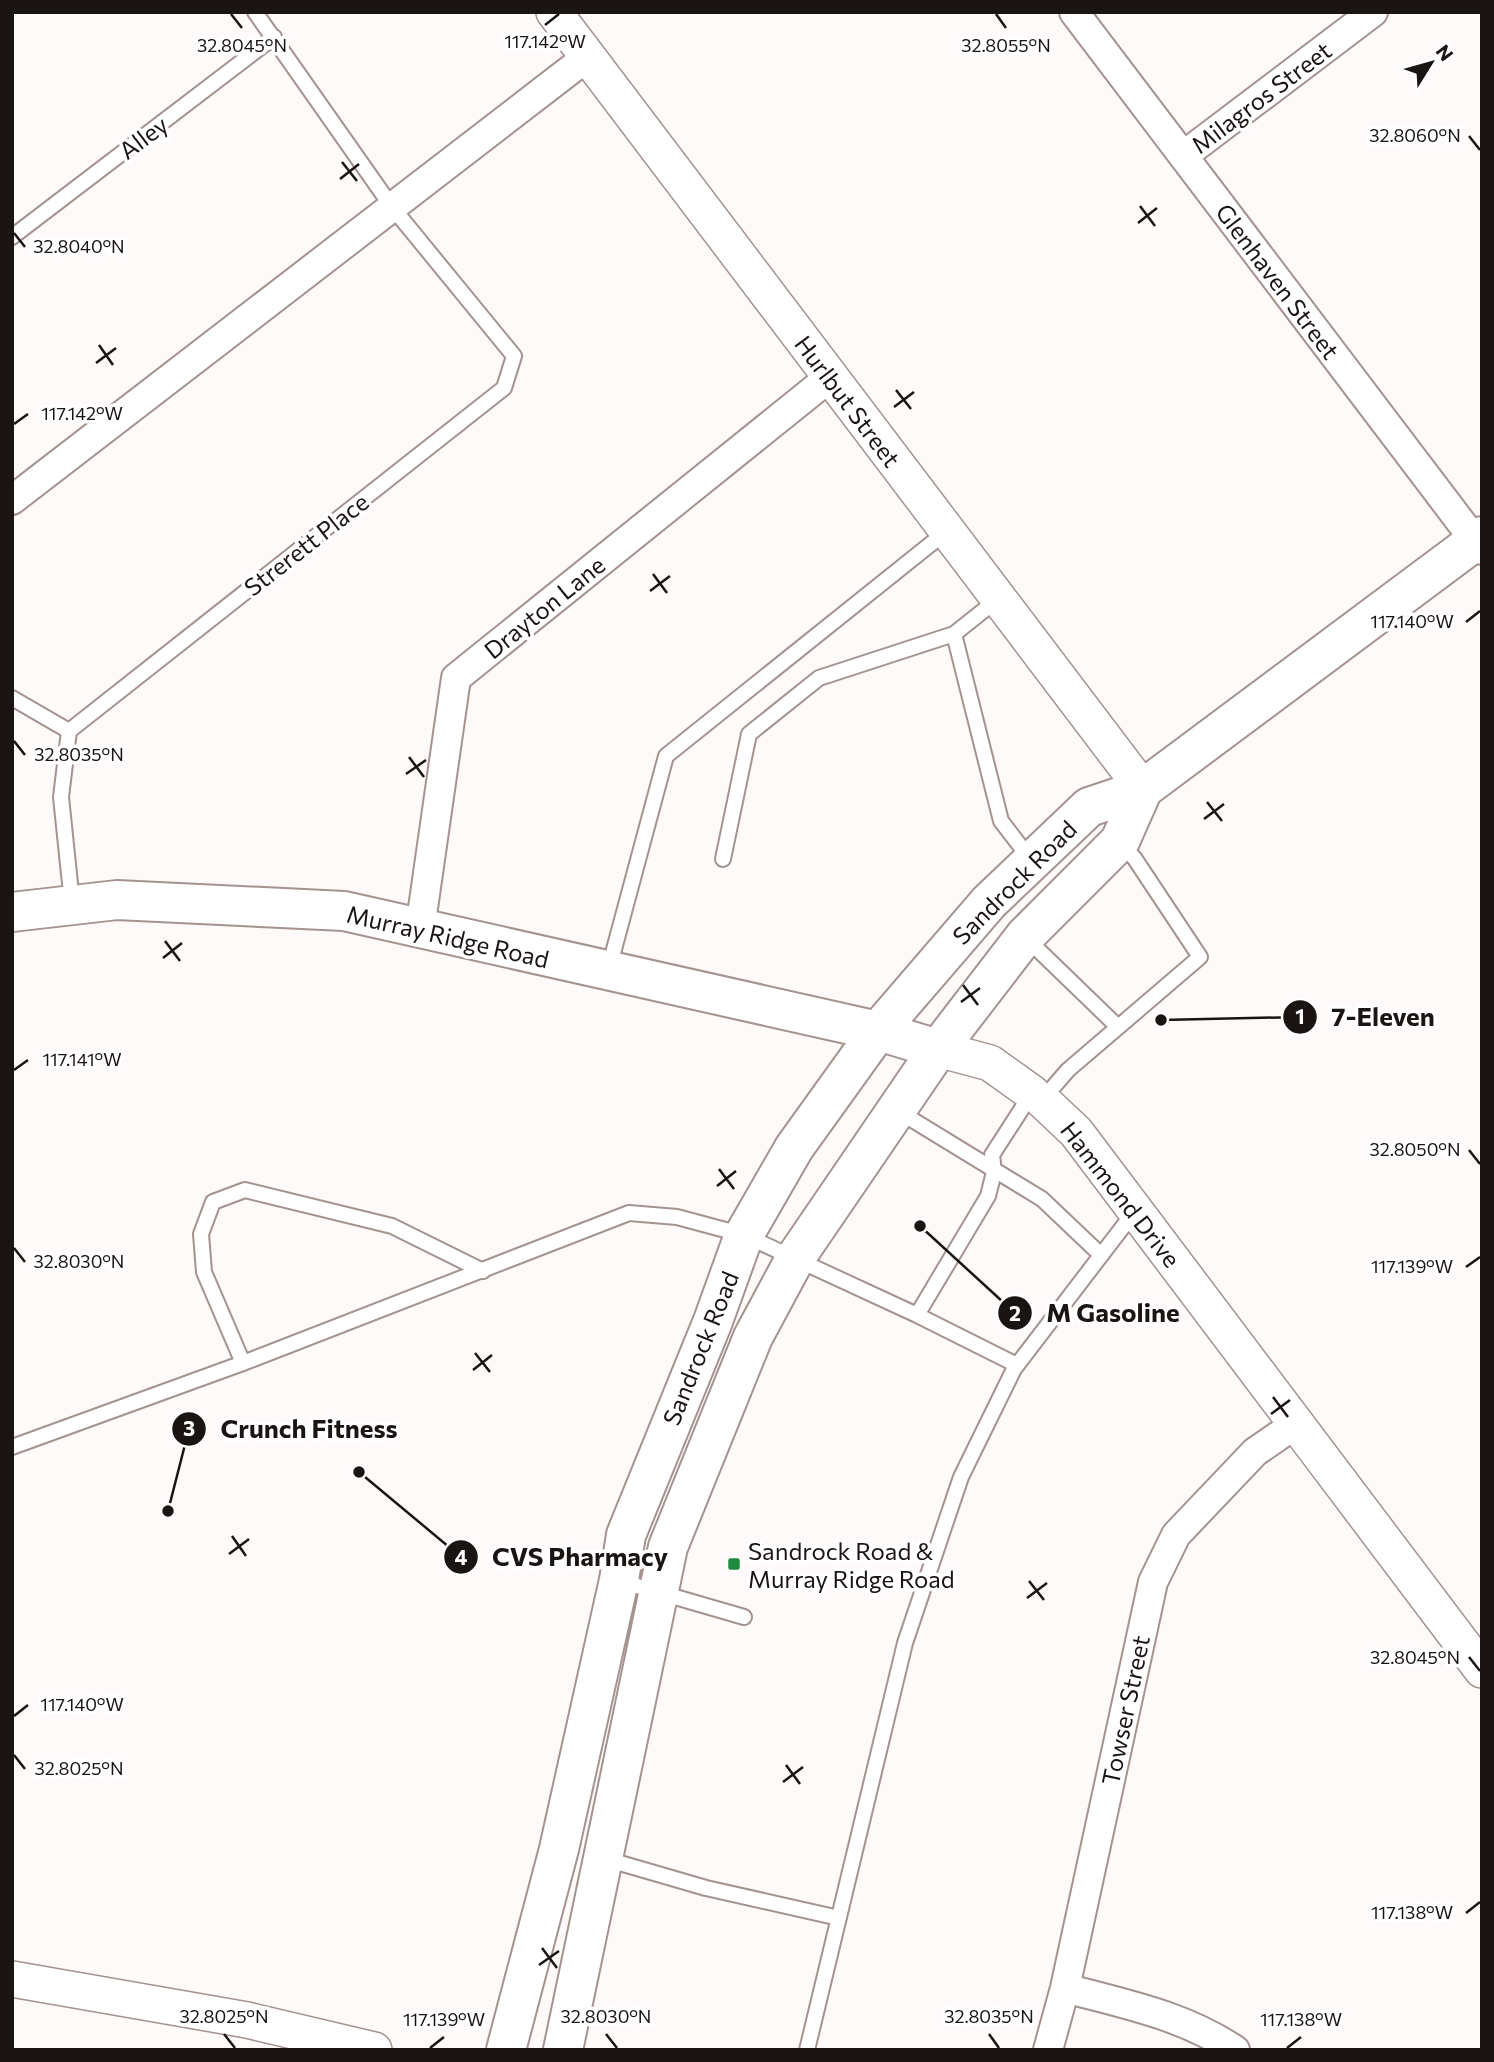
<svg xmlns="http://www.w3.org/2000/svg" width="1494" height="2062" font-family="Commissioner,sans-serif">
	<rect width="100%" height="100%" fill="#fefaf9"/>
	<g fill="none" stroke-linecap="round" stroke-linejoin="round">
		<g stroke="#a4938e" stroke-width="18">
			<path id="service" d="M 12,237 L 274,37
				M 954,634 L 998,599
				M 12,698 L 69,731
				M 723,859 L 749,734 L 819,678 L 954,634 L 1001,821 L 1031,860
				M 72,903 L 61,797 L 69,731 L 504,388 L 514,356 L 392,207 L 255,12
				M 1026,938 L 1118,1027
				M 609,968 L 666,756 L 947,531
				M 1042,1100 L 1068,1070 L 1200,957 L 1135,859 L 1121,843
				M 898,1111 L 1042,1199 L 1101,1255
				M 917,1315 L 988,1196 L 994,1172 L 992,1155 L 1032,1093
				M 243,1363 L 204,1272 L 201,1234 L 213,1202 L 245,1190 L 392,1226 L 483,1271
				M 12,1447 L 243,1363 L 629,1213 L 677,1217 L 744,1235 L 917,1315 L 1017,1365
				M 620,1581 L 744,1617
				M 606,1859 L 706,1888 L 839,1918
				M 807,2050 L 905,1643 L 961,1477 L 1014,1369 L 1135,1211"/>
		</g>
		<g stroke="#a4938e" stroke-width="32">
			<path id="minor" d="M 1074,12 L 1482,550
				M 1183,156 L 1373,12
				M 12,500 L 587,57
				M 420,929 L 456,678 L 830,377
				M 1065,1988 C 1124,2004 1183,2015 1235,2050
				M 1048,2050 L 1065,1988 L 1153,1582 L 1176,1535 L 1255,1452 L 1297,1423"/>
		</g>
		<g stroke="#a4938e" stroke-width="38">
			<path id="tertiary" d="M 554,12 L 1143,789
				M 938,1049 L 990,1063 L 1032,1093
				M 1042,1100 L 1076,1132 L 1482,1670
				M 12,1979 L 247,2020 L 374,2050"/>
		</g>
		<g stroke="#a4938e" stroke-width="42">
			<path id="secondary" d="M 12,912 L 117,900 L 344,911 L 878,1031 L 938,1049
				M 506,2050 L 559,1849 L 619,1580 L 626,1535 L 713,1321 L 744,1235 L 794,1148 L 878,1031 L 989,902 L 1089,807 L 1143,789 L 1482,536
				M 563,2050 L 668,1547 L 753,1337 L 796,1257 L 938,1049 L 1025,936 L 1120,841 L 1143,789"/>
		</g>
		<use href="#service" stroke="#fff" stroke-width="14"/>
		<use href="#minor" stroke="#fff" stroke-width="28"/>
		<use href="#tertiary" stroke="#fff" stroke-width="35"/>
		<use href="#secondary" stroke="#fff" stroke-width="38"/>
	</g>
	<path fill="none" stroke="#1a1412" stroke-width="2.5" d="M 231,14 L 242,28M 996,14 L 1006,28M 545,25 L 559,14M 1469,136 L 1480,150M 342,162 L 357,181M 340,179 L 359,164M 1140,206 L 1155,226M 1138,223 L 1157,208M 14,233 L 25,247M 99,345 L 113,365M 96,363 L 116,348M 896,390 L 911,409M 894,407 L 914,392M 14,424 L 28,414M 653,574 L 667,593M 650,591 L 670,576M 1466,622 L 1480,611M 14,741 L 25,755M 409,757 L 424,777M 406,774 L 426,760M 1207,802 L 1222,821M 1204,819 L 1224,804M 165,941 L 180,961M 163,958 L 182,943M 963,985 L 978,1005M 961,1002 L 980,988M 14,1070 L 28,1060M 1469,1150 L 1480,1164M 719,1169 L 734,1189M 717,1186 L 736,1171M 14,1248 L 25,1262M 1466,1267 L 1480,1257M 475,1353 L 490,1372M 473,1370 L 492,1355M 1273,1397 L 1288,1417M 1271,1414 L 1290,1400M 232,1536 L 246,1556M 229,1554 L 249,1539M 1029,1581 L 1044,1600M 1027,1598 L 1047,1583M 1469,1657 L 1480,1671M 14,1716 L 28,1705M 14,1755 L 25,1769M 786,1765 L 800,1784M 783,1782 L 803,1767M 1466,1913 L 1480,1902M 542,1948 L 557,1968M 539,1965 L 559,1951M 224,2034 L 235,2048M 606,2034 L 617,2048M 989,2034 L 999,2048M 430,2048 L 444,2037M 1287,2048 L 1301,2037"/>
	<rect fill="#218a41" stroke="#fff" stroke-width="2.5" x="727" y="1557" width="14" height="14" rx="3.5"/>
	<g text-anchor="middle" dominant-baseline="central" stroke-width="7" stroke-linejoin="round" paint-order="stroke">
		<g font-size="24" fill="#1a1412" stroke="#fff">
			<text transform="translate(1261 97) rotate(-37)">Milagros Street</text>
			<text transform="translate(143 137) rotate(-37)">Alley</text>
			<text transform="translate(1278 281) rotate(53)">Glenhaven Street</text>
			<text transform="translate(848 401) rotate(53)">Hurlbut Street</text>
			<text transform="translate(306 544) rotate(-38)">Strerett Place</text>
			<text transform="translate(544 607) rotate(-39)">Drayton Lane</text>
			<text transform="translate(1014 882) rotate(-45)">Sandrock Road</text>
			<text transform="translate(448 936) rotate(13)">Murray Ridge Road</text>
			<text transform="translate(1121 1194) rotate(52)">Hammond Drive</text>
			<text transform="translate(700 1348) rotate(-68)">Sandrock Road</text>
			<text transform="translate(1125 1710) rotate(-78)">Towser Street</text>
		</g>
		<g font-size="24" fill="#1a1412" stroke="#fff" text-anchor="start">
			<text x="748" y="1550">Sandrock Road &amp;<tspan x="748" dy="28">Murray Ridge Road</tspan></text>
		</g>
	</g>
	<g font-size="18" text-anchor="middle" fill="#1a1412" stroke="#fff" stroke-width="7" stroke-linejoin="round" paint-order="stroke">
		<text x="545" y="48">117.142°W</text>
		<text x="242" y="52">32.8045°N</text>
		<text x="1006" y="52">32.8055°N</text>
		<text x="1415" y="142">32.8060°N</text>
		<text x="79" y="253">32.8040°N</text>
		<text x="82" y="420">117.142°W</text>
		<text x="1412" y="628">117.140°W</text>
		<text x="79" y="761">32.8035°N</text>
		<text x="82" y="1066">117.141°W</text>
		<text x="1415" y="1156">32.8050°N</text>
		<text x="79" y="1268">32.8030°N</text>
		<text x="1412" y="1273">117.139°W</text>
		<text x="1415" y="1664">32.8045°N</text>
		<text x="82" y="1711">117.140°W</text>
		<text x="79" y="1775">32.8025°N</text>
		<text x="1412" y="1919">117.138°W</text>
		<text x="224" y="2023">32.8025°N</text>
		<text x="606" y="2023">32.8030°N</text>
		<text x="989" y="2023">32.8035°N</text>
		<text x="444" y="2026">117.139°W</text>
		<text x="1301" y="2026">117.138°W</text>
	</g>
	<path fill="none" stroke="#1a1412" stroke-width="2.5" d="M1161 1020L1300 1017M920 1226L1015 1313M168 1511L189 1429M359 1472L461 1557"/>
	<g fill="#1a1412" stroke="#fff" stroke-width="2.5">
		<circle cx="1161" cy="1020" r="7"/>
		<circle cx="920" cy="1226" r="7"/>
		<circle cx="168" cy="1511" r="7"/>
		<circle cx="359" cy="1472" r="7"/>
		<circle cx="1300" cy="1017" r="18"/>
		<circle cx="1015" cy="1313" r="18"/>
		<circle cx="189" cy="1429" r="18"/>
		<circle cx="461" cy="1557" r="18"/>
	</g>
	<g font-size="21" text-anchor="middle" font-weight="bold" fill="#fff">
		<text x="1300" y="1024">1</text>
		<text x="1015" y="1321">2</text>
		<text x="189" y="1436">3</text>
		<text x="461" y="1565">4</text>
	</g>
	<g font-size="26" text-anchor="middle" font-weight="bold" fill="#1a1412" stroke="#fff" stroke-width="7" stroke-linejoin="round" paint-order="stroke">
		<text x="1383" y="1026">7-Eleven</text>
		<text x="1113" y="1322">M Gasoline</text>
		<text x="309" y="1438">Crunch Fitness</text>
		<text x="580" y="1566">CVS Pharmacy</text>
	</g>
	<rect width="1494" height="2062" fill="none" stroke="#1a1412" stroke-width="28"/>
	<g transform="translate(1431 63) rotate(53)" stroke="#ffffff" stroke-width="5" paint-order="stroke">
	<path d="M0-5L12 26L0 18L-12 26Z" fill="#1a1412"/>
	<text y="-10" font-size="19" font-weight="bold" text-anchor="middle" fill="#1a1412">N</text>
	</g>
</svg>
